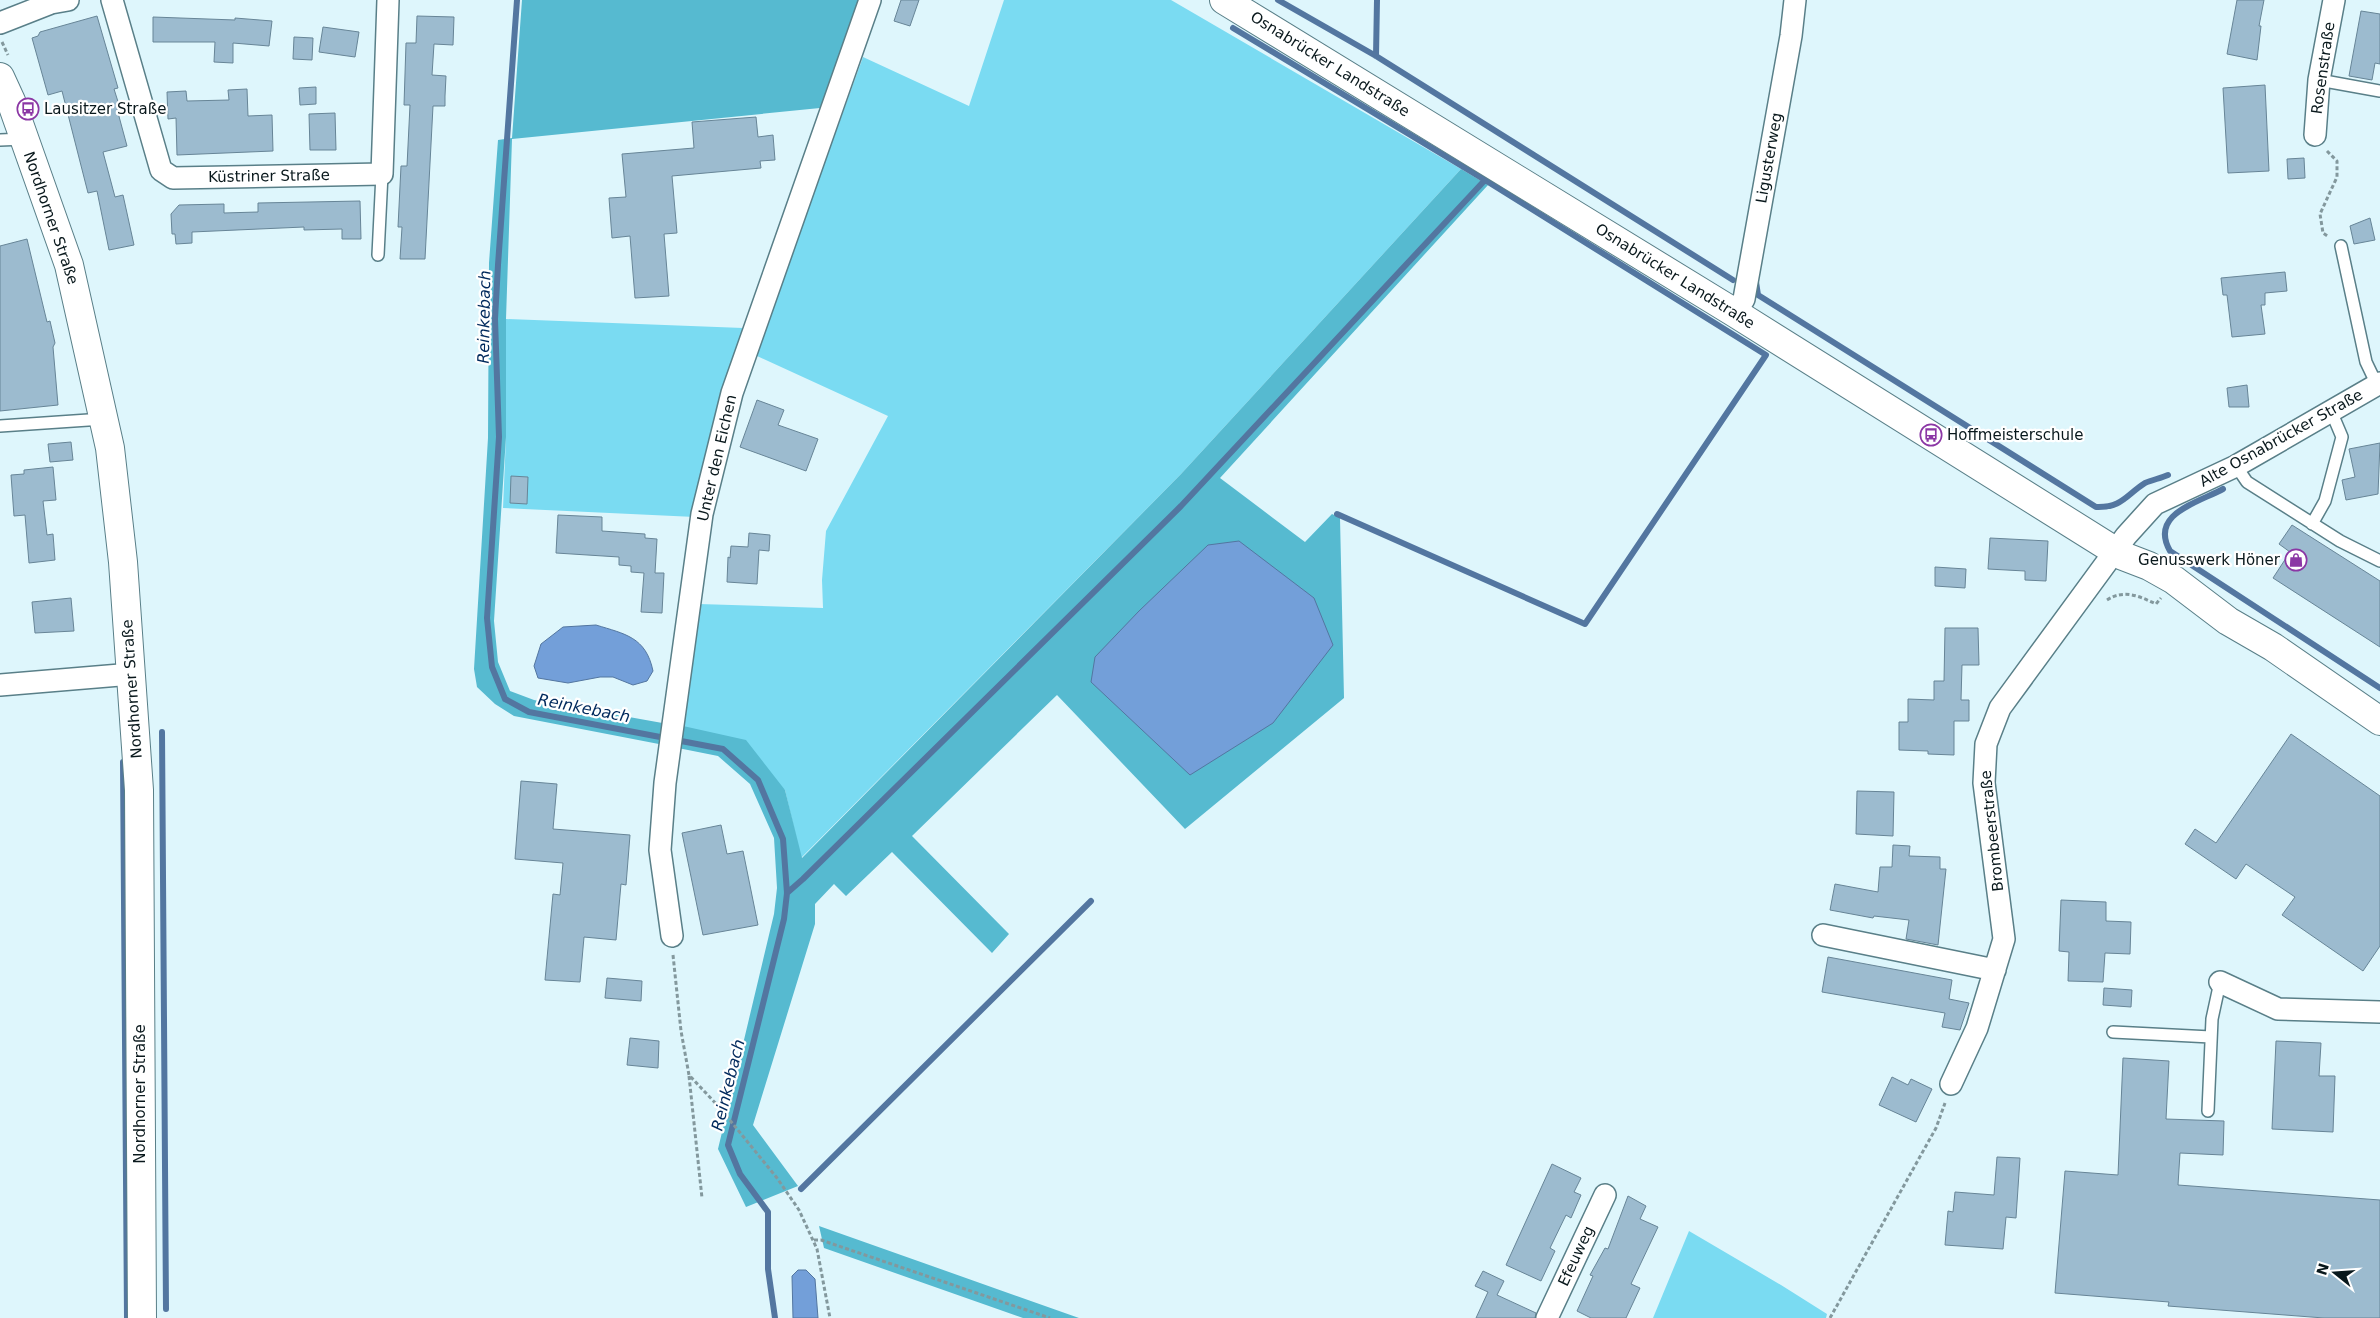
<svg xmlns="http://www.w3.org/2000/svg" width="2380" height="1318" font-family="'DejaVu Sans',sans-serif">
	<rect width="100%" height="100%" fill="#def6fc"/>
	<path fill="#7adbf2" d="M 1004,0 L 1171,0 L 1461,169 L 1181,474 L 801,858 L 785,790 L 683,726 L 699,604 L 823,608 L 822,580 L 826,531 L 888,416 L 755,355 L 863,57 L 969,106 Z
		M 506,319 L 743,328 L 722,390 L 695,517 L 503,508 L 506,437 Z
		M 1689,1231 L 1781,1285 L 1827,1314 L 1826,1318 L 1653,1318 Z"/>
	<path fill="#56bad0" d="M 522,0 L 858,0 L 820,108 L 512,139 L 506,319 L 506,437 L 494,621 L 498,662 L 510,691 L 534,700 L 668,724 L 664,745 L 514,716 L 495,704 L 477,687 L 474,669 L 488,438 L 489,263 L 498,140 L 512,138 Z
		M 1461,169 L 1488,185 L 1220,478 L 1305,542 L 1332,514 L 1340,518 L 1344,698 L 1185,829 L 1057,695 L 912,836 L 1009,934 L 992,953 L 892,852 L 846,896 L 834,884 L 815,904 L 815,924 L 753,1125 L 798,1186 L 746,1207 L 718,1149 L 774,914 L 777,888 L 774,838 L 750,784 L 718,756 L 678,748 L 683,726 L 746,740 L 785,790 L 802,858 L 1181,474 Z
		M 819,1226 L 1079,1318 L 1023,1318 L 824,1248 Z"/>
	<path fill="#739fd9" stroke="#5376a0" d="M 1239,541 L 1314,598 L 1333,645 L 1273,723 L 1190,775 L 1091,682 L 1095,657 L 1139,611 L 1208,545 Z
		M 596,625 C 625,634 646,637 653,671 L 647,681 L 633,685 L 613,677 L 600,677 L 568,683 L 538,678 L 534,666 L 541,644 L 563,627 Z
		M 798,1270 L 806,1270 L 815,1279 L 818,1318 L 793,1318 L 792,1276 Z"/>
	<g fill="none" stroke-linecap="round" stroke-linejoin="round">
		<path stroke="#5376a0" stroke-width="6" d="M 517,0 L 498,265 L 495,319 L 499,437 L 487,618 L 492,667 L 505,699 L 529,712 L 723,749 L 758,780 L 783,839 L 787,893 L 784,919 L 728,1145 L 740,1174 L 768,1212 L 768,1269 L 775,1318
			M 1278,0 L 1376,56 L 1733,280
			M 1233,28 L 1485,180 L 1766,355 L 1585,624 L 1337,514
			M 1376,56 L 1377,0
			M 1756,282 L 1758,295 L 2096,507 C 2122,508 2126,495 2145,483 C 2152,480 2161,478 2168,475
			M 2223,489 C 2197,503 2149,514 2170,551 L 2380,688
			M 162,732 L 166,1309
			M 123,762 L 127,1318
			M 787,893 L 803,879 L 1181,506 L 1485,180
			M 801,1189 L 1091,901"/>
	</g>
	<path fill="#9cbbcf" stroke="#678597" d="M 901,0 L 919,0 L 910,26 L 894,21 Z
		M 2237,0 L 2264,0 L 2259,26 L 2261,26 L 2257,60 L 2227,54 Z
		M 2361,11 L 2380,14 L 2380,64 L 2375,63 L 2372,80 L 2349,76 Z
		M 97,16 L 118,88 L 114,89 L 120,108 L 117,109 L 127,146 L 103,152 L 115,197 L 123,195 L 134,245 L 109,250 L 97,191 L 88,193 L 62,91 L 48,95 L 32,38 L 38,36 L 40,32 Z
		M 417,16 L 454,17 L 453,45 L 434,44 L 432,75 L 446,76 L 445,96 L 445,106 L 433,106 L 425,259 L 400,259 L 402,227 L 398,227 L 401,166 L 407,166 L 410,105 L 404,105 L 406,43 L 416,43 Z
		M 153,17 L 235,20 L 235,18 L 272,21 L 269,46 L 233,43 L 233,63 L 214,62 L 215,42 L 153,42 Z
		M 323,27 L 359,32 L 355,57 L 319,52 Z
		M 294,37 L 313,38 L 312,60 L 293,59 Z
		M 2265,85 L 2269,171 L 2228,173 L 2223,88 Z
		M 316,87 L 316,104 L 300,105 L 299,88 Z
		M 247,89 L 248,116 L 272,115 L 273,151 L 177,155 L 176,118 L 168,119 L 167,92 L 186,91 L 187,101 L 229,100 L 228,90 Z
		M 335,113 L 336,150 L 310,150 L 309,114 Z
		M 756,117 L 758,137 L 773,135 L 775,160 L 760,161 L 761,168 L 672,176 L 677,233 L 664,234 L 669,296 L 635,298 L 630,236 L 612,238 L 609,198 L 626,197 L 622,154 L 694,148 L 692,122 Z
		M 2304,158 L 2305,178 L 2288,179 L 2287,159 Z
		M 360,201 L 361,239 L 342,239 L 342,229 L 304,230 L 304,227 L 192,232 L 192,243 L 176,244 L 175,234 L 172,234 L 171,214 L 179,205 L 224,204 L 224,213 L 258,212 L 258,203 Z
		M 2370,218 L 2375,240 L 2354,244 L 2350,226 Z
		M 27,239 L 47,322 L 50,321 L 55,343 L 53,347 L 58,405 L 0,411 L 0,246 Z
		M 2285,272 L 2287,291 L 2265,293 L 2265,305 L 2261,305 L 2265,334 L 2232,337 L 2227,295 L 2223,295 L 2221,278 Z
		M 2247,385 L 2249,407 L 2229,407 L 2227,388 Z
		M 757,400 L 784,410 L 778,425 L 818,439 L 806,471 L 740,447 Z
		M 71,442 L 73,460 L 50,462 L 48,444 Z
		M 2380,443 L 2378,494 L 2346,500 L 2342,480 L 2355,477 L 2349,449 Z
		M 53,467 L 56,500 L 43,501 L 47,535 L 53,534 L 55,560 L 29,563 L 25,515 L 14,516 L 11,475 L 24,474 L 24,470 Z
		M 511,476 L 528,477 L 527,504 L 510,503 Z
		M 558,515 L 602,517 L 602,531 L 645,534 L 645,538 L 657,539 L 655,573 L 664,573 L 662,613 L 641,612 L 644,573 L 631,572 L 631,566 L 619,565 L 619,557 L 556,553 Z
		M 2292,525 L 2380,581 L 2380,647 L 2273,578 L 2290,552 L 2279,544 Z
		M 749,533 L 770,535 L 769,551 L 759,550 L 757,584 L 727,582 L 728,557 L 730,558 L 731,546 L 748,547 Z
		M 1990,538 L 2048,541 L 2046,581 L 2025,580 L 2025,571 L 1988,569 Z
		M 1935,567 L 1966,569 L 1965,588 L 1935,586 Z
		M 71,598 L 74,631 L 35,633 L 32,602 Z
		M 1945,628 L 1978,628 L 1979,665 L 1962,665 L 1961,700 L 1969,700 L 1969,721 L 1954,721 L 1954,755 L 1928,754 L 1928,751 L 1899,750 L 1899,722 L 1908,722 L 1908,699 L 1934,700 L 1934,681 L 1944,681 Z
		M 2291,734 L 2380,796 L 2380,946 L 2363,971 L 2282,915 L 2295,897 L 2246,864 L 2236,879 L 2185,844 L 2195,829 L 2216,843 Z
		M 521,781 L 557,784 L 553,829 L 630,835 L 626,885 L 621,884 L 616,940 L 584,937 L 580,982 L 545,980 L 553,894 L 560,895 L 563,863 L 515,859 Z
		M 1857,791 L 1894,792 L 1893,836 L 1856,834 Z
		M 721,825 L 727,854 L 743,851 L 758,925 L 703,935 L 682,833 Z
		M 1893,845 L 1910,846 L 1909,856 L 1940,857 L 1940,869 L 1946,869 L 1938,945 L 1906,939 L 1909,920 L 1874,916 L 1873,918 L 1830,910 L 1835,884 L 1878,892 L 1880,867 L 1892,867 Z
		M 2061,900 L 2106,902 L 2106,921 L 2131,922 L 2130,954 L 2105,953 L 2103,982 L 2068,981 L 2069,952 L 2059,951 Z
		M 1828,957 L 1952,980 L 1949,999 L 1969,1003 L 1960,1030 L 1942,1027 L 1945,1013 L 1822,992 Z
		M 607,978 L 642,981 L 641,1001 L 605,998 Z
		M 2104,988 L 2132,990 L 2131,1007 L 2103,1005 Z
		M 630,1038 L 659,1041 L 658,1068 L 627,1065 Z
		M 2276,1041 L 2321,1043 L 2319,1076 L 2335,1076 L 2333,1132 L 2272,1129 Z
		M 2123,1058 L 2169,1061 L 2166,1119 L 2224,1121 L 2223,1155 L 2180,1153 L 2178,1185 L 2380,1200 L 2380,1318 L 2324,1318 L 2168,1306 L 2169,1302 L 2055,1293 L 2065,1171 L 2118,1175 Z
		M 1892,1077 L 1908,1085 L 1911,1079 L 1932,1089 L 1916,1122 L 1879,1105 Z
		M 1997,1157 L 2020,1158 L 2016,1218 L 2006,1217 L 2003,1249 L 1945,1245 L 1948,1211 L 1953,1212 L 1955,1192 L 1994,1195 Z
		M 1552,1164 L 1581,1178 L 1574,1192 L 1581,1195 L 1571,1218 L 1566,1215 L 1550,1248 L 1555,1251 L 1541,1281 L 1506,1265 Z
		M 1628,1196 L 1646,1206 L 1640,1219 L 1658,1227 L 1631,1284 L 1640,1288 L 1626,1318 L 1591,1318 L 1577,1311 L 1593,1276 L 1590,1275 L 1605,1248 L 1608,1249 Z
		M 1483,1271 L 1504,1281 L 1497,1295 L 1536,1313 L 1535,1318 L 1476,1318 L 1488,1292 L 1475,1286 Z"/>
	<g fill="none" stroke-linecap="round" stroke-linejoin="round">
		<g stroke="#597f88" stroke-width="14">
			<path id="service" d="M 2319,80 L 2380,91
				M 0,140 L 24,139
				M 2341,246 L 2366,362 L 2377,385
				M 378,255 L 382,174
				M 0,426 L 103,419
				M 2236,466 L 2247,482 L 2340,541 L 2380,561
				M 2312,524 L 2325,501 L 2342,437 L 2331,411
				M 2113,1032 L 2211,1037
				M 2208,1111 L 2212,1019 L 2220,982"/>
		</g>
		<g stroke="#597f88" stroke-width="24">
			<path id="minor" d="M 112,0 L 161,170 L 173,178 L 382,174 L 388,0
				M 0,23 L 51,3 L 68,0
				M 2315,135 L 2319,80 L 2334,0
				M 1735,313 L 1744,299 L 1791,36 L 1795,0
				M 0,685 L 132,674
				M 1823,935 L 1995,970
				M 672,936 L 660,850 L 665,783 L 702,514 L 732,393 L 870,0
				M 2220,982 L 2278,1009 L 2380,1012
				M 1951,1084 L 1977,1028 L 2004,939 L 1984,783 L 1986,744 L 2000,708 L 2126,536 L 2155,504 L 2236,466 L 2380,383
				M 1547,1318 L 1605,1195"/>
		</g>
		<g stroke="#597f88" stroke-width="30">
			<path id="tertiary" d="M 1224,0 L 1735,313 L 2123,556 L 2149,566 L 2174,580 L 2228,621 L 2273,647 L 2380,721
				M 0,77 L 11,101 L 69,265 L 110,448 L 123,562 L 139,790 L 142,1318"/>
		</g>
		<path stroke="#83989d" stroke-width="3" stroke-dasharray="4 2.5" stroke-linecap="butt" d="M 2,42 L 8,55
			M 2327,151 L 2337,161 L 2337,177 L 2320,214 L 2323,233 L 2329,237
			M 2107,600 C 2124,589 2139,596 2156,604 L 2161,598
			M 673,955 L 681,1031 L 689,1075 L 720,1108 L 777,1178 L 799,1210 L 817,1249 L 830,1318
			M 689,1076 L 702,1198
			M 814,1240 L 821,1240 L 1050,1318
			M 1830,1318 L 1936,1128 L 1945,1103"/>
		<use href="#service" stroke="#fff" stroke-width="11"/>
		<use href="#minor" stroke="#fff" stroke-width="21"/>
		<use href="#tertiary" stroke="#fff" stroke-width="28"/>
	</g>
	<defs>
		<g id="bus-ring" transform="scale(1.125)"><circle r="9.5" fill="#fff" stroke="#8b37a5" stroke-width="1.5"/><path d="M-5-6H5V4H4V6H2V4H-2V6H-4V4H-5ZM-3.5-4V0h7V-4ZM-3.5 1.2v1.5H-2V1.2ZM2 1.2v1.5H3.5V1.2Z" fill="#8b37a5"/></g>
		<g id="shop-ring" transform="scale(1.125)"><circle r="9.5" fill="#fff" stroke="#8b37a5" stroke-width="1.5"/><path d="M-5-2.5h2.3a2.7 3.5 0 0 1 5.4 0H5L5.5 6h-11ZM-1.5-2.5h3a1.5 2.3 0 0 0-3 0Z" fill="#8b37a5"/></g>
	</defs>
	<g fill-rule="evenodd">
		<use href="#bus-ring" x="28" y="109"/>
		<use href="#bus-ring" x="1931" y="435"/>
		<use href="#shop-ring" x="2296" y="560"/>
	</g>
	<g text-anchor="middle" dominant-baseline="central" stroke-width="4.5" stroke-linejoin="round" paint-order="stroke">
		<g font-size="15" fill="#09181c" stroke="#fff">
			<text transform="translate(1330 64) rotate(32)">Osnabrücker Landstraße</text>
			<text transform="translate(2323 68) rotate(-82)">Rosenstraße</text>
			<text transform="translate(1769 158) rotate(-80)">Ligusterweg</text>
			<text transform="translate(269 176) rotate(-1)">Küstriner Straße</text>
			<text transform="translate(51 218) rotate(71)">Nordhorner Straße</text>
			<text transform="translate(1675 276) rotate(32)">Osnabrücker Landstraße</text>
			<text transform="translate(2281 438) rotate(-29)">Alte Osnabrücker Straße</text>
			<text transform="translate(717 458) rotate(-77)">Unter den Eichen</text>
			<text transform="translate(132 689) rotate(-94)">Nordhorner Straße</text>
			<text transform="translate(1992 831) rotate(-96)">Brombeerstraße</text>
			<text transform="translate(140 1094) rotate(-90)">Nordhorner Straße</text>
			<text transform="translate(1576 1256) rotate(-65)">Efeuweg</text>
		</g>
		<g font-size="15" fill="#09181c" stroke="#fff" text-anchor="start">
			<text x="44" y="109">Lausitzer Straße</text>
			<text x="1947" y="435">Hoffmeisterschule</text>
			<text x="2280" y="560" text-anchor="end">Genusswerk Höner</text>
		</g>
		<g font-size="16" font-style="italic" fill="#00295c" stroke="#fff">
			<text transform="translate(484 317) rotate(-89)">Reinkebach</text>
			<text transform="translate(584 708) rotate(11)">Reinkebach</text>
			<text transform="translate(728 1085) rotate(-76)">Reinkebach</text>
		</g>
	</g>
	<g transform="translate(2335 1273) rotate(287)" stroke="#ffffff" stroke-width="4" paint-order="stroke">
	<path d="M0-4L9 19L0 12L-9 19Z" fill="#09181c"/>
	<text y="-8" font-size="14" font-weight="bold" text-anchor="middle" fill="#09181c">N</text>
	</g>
</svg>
